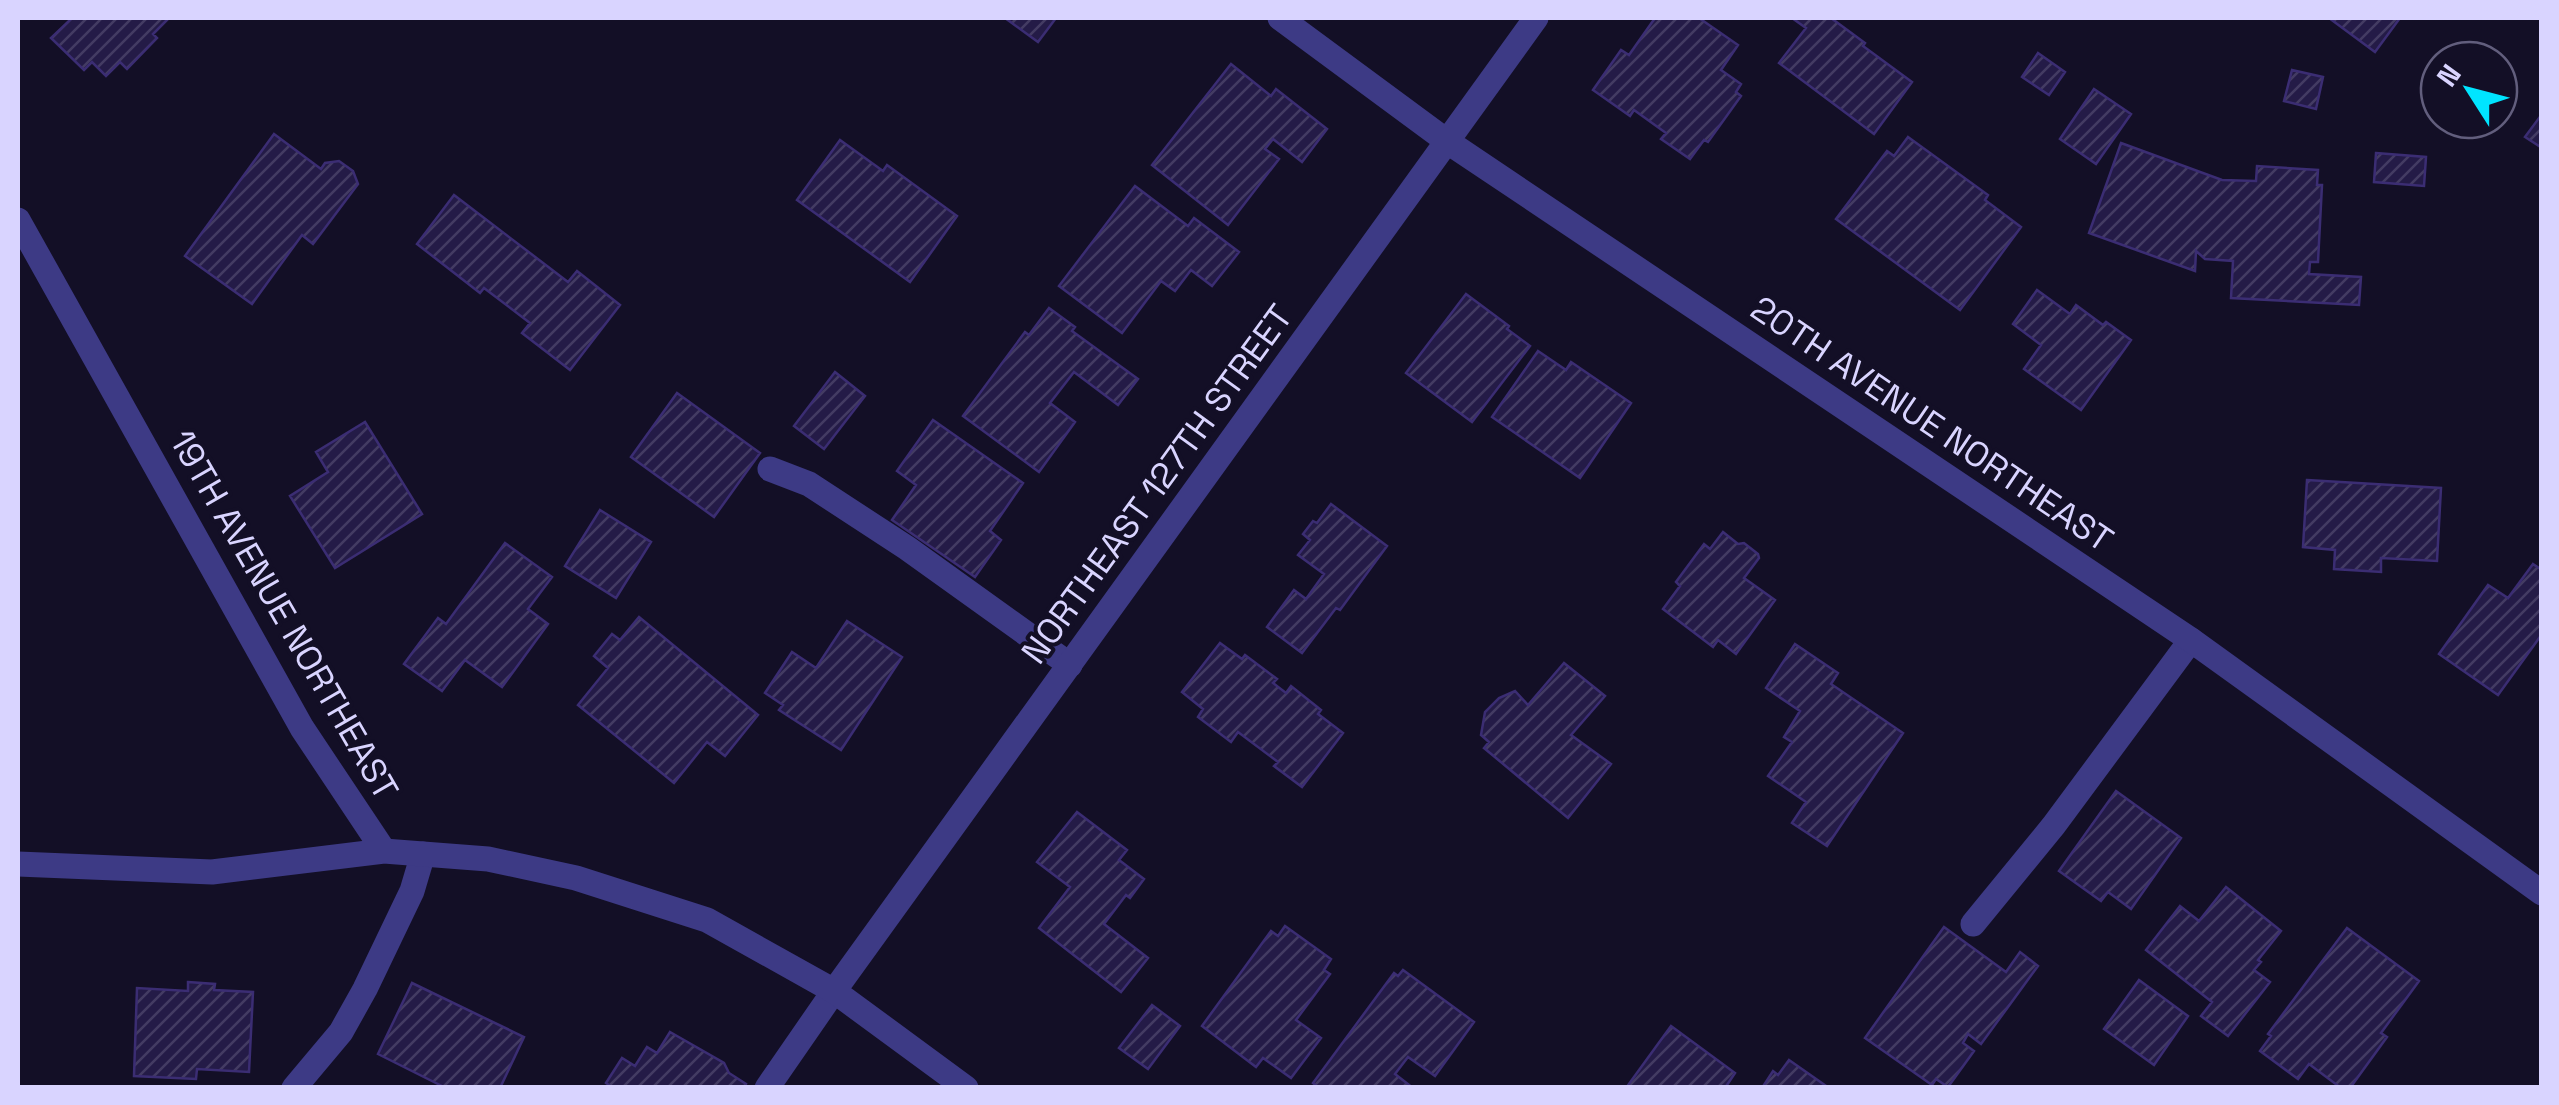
<svg xmlns="http://www.w3.org/2000/svg" width="2559" height="1105" font-family="'Space Grotesk',sans-serif">
	<defs>
		<pattern id="building-hatch" width="6" height="6" patternUnits="userSpaceOnUse" patternTransform="scale(2.5)"><rect width="6" height="6" fill="#241b47"/><path d="M-1 1l2-2M0 6l6-6M5 7l2-2" fill="none" stroke="#433b63"/></pattern>
	</defs>
	<rect width="100%" height="100%" fill="#130f26"/>
	<path fill="url(#building-hatch)" stroke="#3b2d73" stroke-width="2.5" d="M 72,18 L 169,18 L 153,34 L 157,38 L 127,69 L 120,62 L 106,76 L 92,62 L 84,70 L 51,38 Z
		M 1005,18 L 1056,18 L 1038,42 Z
		M 1655,18 L 1699,18 L 1738,45 L 1721,70 L 1741,84 L 1736,92 L 1741,96 L 1708,142 L 1704,140 L 1690,159 L 1661,139 L 1666,133 L 1634,110 L 1630,116 L 1593,90 L 1621,50 L 1629,55 Z
		M 1792,18 L 1831,18 L 1865,43 L 1863,46 L 1912,82 L 1874,134 L 1779,63 L 1806,28 Z
		M 2329,18 L 2400,18 L 2375,52 Z
		M 2038,53 L 2065,72 L 2049,95 L 2022,77 Z
		M 1231,64 L 1271,96 L 1276,89 L 1327,129 L 1302,162 L 1273,139 L 1265,149 L 1279,159 L 1228,225 L 1152,165 Z
		M 2292,70 L 2323,77 L 2316,109 L 2284,101 Z
		M 2094,89 L 2131,114 L 2096,164 L 2060,139 Z
		M 2542,114 L 2542,148 L 2525,137 Z
		M 274,134 L 321,169 L 325,163 L 339,161 L 353,171 L 358,184 L 313,244 L 302,235 L 252,304 L 185,256 Z
		M 1908,137 L 1988,195 L 1985,200 L 2021,227 L 1960,310 L 1836,219 L 1887,151 L 1894,156 Z
		M 840,140 L 883,171 L 887,165 L 957,216 L 910,282 L 797,200 Z
		M 2121,143 L 2222,180 L 2256,181 L 2257,166 L 2318,170 L 2317,185 L 2322,185 L 2318,262 L 2310,262 L 2309,274 L 2361,277 L 2359,305 L 2231,298 L 2233,261 L 2205,259 L 2196,251 L 2195,271 L 2089,233 Z
		M 2376,153 L 2426,157 L 2424,186 L 2374,182 Z
		M 1135,186 L 1188,226 L 1194,218 L 1239,252 L 1212,286 L 1191,270 L 1175,291 L 1161,281 L 1122,333 L 1059,286 Z
		M 454,195 L 568,282 L 577,271 L 620,305 L 570,370 L 522,333 L 530,323 L 484,288 L 480,293 L 417,244 Z
		M 2037,290 L 2070,314 L 2076,305 L 2103,325 L 2106,322 L 2131,340 L 2081,410 L 2024,369 L 2041,345 L 2013,324 Z
		M 1466,294 L 1509,326 L 1507,329 L 1530,346 L 1472,422 L 1406,373 Z
		M 1049,308 L 1075,327 L 1072,331 L 1138,379 L 1118,405 L 1074,372 L 1050,403 L 1075,422 L 1039,472 L 963,416 L 1025,332 L 1029,335 Z
		M 1538,351 L 1566,370 L 1571,362 L 1631,403 L 1580,478 L 1492,417 Z
		M 835,372 L 865,396 L 824,449 L 794,426 Z
		M 677,393 L 760,453 L 714,517 L 631,457 Z
		M 933,420 L 1023,483 L 990,531 L 1001,540 L 975,577 L 892,520 L 916,485 L 897,471 Z
		M 365,422 L 422,514 L 335,568 L 290,496 L 328,472 L 316,452 Z
		M 2307,480 L 2441,488 L 2437,561 L 2381,558 L 2381,572 L 2334,569 L 2335,550 L 2303,547 Z
		M 1331,504 L 1387,546 L 1340,610 L 1336,608 L 1302,653 L 1267,627 L 1294,590 L 1306,599 L 1324,574 L 1298,555 L 1310,540 L 1303,534 L 1313,521 L 1317,523 Z
		M 600,510 L 651,542 L 616,598 L 565,566 Z
		M 1723,532 L 1738,544 L 1744,543 L 1758,554 L 1759,558 L 1744,578 L 1775,600 L 1736,654 L 1718,640 L 1713,647 L 1663,609 L 1680,586 L 1676,582 L 1704,544 L 1710,549 Z
		M 505,543 L 552,577 L 528,609 L 548,624 L 502,687 L 465,660 L 442,691 L 404,664 L 438,618 L 446,624 Z
		M 2533,564 L 2542,570 L 2542,634 L 2498,695 L 2439,654 L 2488,585 L 2508,598 Z
		M 639,617 L 758,715 L 725,756 L 707,742 L 674,783 L 578,705 L 608,668 L 594,656 L 612,634 L 620,640 Z
		M 847,621 L 902,657 L 841,750 L 779,710 L 783,705 L 765,693 L 792,652 L 816,668 Z
		M 1220,643 L 1242,659 L 1245,655 L 1277,679 L 1273,683 L 1286,693 L 1291,686 L 1321,710 L 1318,714 L 1343,733 L 1302,787 L 1274,766 L 1278,762 L 1238,732 L 1231,742 L 1198,717 L 1203,709 L 1182,692 Z
		M 1795,644 L 1838,673 L 1831,684 L 1903,733 L 1827,846 L 1792,823 L 1806,802 L 1768,776 L 1792,742 L 1784,737 L 1800,711 L 1766,688 Z
		M 1564,663 L 1605,696 L 1571,735 L 1611,764 L 1568,818 L 1484,748 L 1489,742 L 1481,735 L 1485,712 L 1499,698 L 1515,691 L 1528,705 Z
		M 2116,791 L 2181,838 L 2131,909 L 2108,892 L 2101,901 L 2059,871 Z
		M 1077,812 L 1127,850 L 1119,860 L 1144,879 L 1130,898 L 1126,895 L 1104,924 L 1148,958 L 1121,992 L 1039,928 L 1070,887 L 1037,862 Z
		M 2226,887 L 2281,931 L 2258,960 L 2261,962 L 2254,970 L 2270,982 L 2228,1036 L 2201,1016 L 2212,1002 L 2146,950 L 2180,906 L 2199,921 Z
		M 1285,926 L 1331,959 L 1324,970 L 1330,974 L 1296,1020 L 1321,1038 L 1291,1078 L 1263,1058 L 1256,1067 L 1202,1026 L 1271,931 L 1278,936 Z
		M 1944,927 L 2006,972 L 2020,952 L 2038,966 L 1981,1044 L 1968,1034 L 1963,1043 L 1974,1051 L 1948,1087 L 1936,1079 L 1932,1085 L 1865,1038 Z
		M 2347,928 L 2419,981 L 2381,1033 L 2387,1037 L 2350,1088 L 2341,1088 L 2309,1064 L 2298,1079 L 2260,1051 L 2271,1036 L 2268,1034 Z
		M 1403,970 L 1474,1022 L 1435,1076 L 1408,1057 L 1395,1074 L 1413,1088 L 1319,1088 L 1313,1083 L 1394,973 L 1398,976 Z
		M 2139,980 L 2188,1016 L 2154,1065 L 2104,1029 Z
		M 188,982 L 215,984 L 214,990 L 253,992 L 249,1072 L 197,1069 L 196,1079 L 134,1076 L 137,988 L 188,991 Z
		M 412,983 L 524,1037 L 500,1088 L 446,1088 L 378,1054 Z
		M 1152,1005 L 1180,1026 L 1148,1069 L 1119,1048 Z
		M 1671,1026 L 1735,1073 L 1725,1088 L 1626,1088 Z
		M 670,1032 L 724,1063 L 729,1073 L 746,1084 L 744,1088 L 613,1088 L 606,1083 L 622,1058 L 635,1066 L 647,1047 L 657,1053 Z
		M 1789,1060 L 1829,1088 L 1762,1088 L 1773,1071 L 1778,1075 Z"/>
	<g fill="none" stroke-linecap="round" stroke-linejoin="round">
		<path stroke="#3d3a85" stroke-width="25" d="M 770,469 L 809,484 L 907,548 L 1070,665
			M 1973,924 L 2054,825 L 2191,640
			M 294,1088 L 341,1032 L 365,989 L 412,891 L 423,854
			M 767,1088 L 834,991"/>
		<path stroke="#3d3a85" stroke-width="25" d="M 1280,18 L 1448,142 L 2191,640 L 2542,893
			M 18,220 L 302,728 L 384,851
			M 18,864 L 212,872 L 384,851 L 488,859 L 576,878 L 707,920 L 834,991 L 966,1088
			M 834,991 L 1536,18"/>
	</g>
	<g text-anchor="middle" dominant-baseline="central" stroke-width="8" stroke-linejoin="round" paint-order="stroke">
		<g font-size="35" fill="#d9d4ff" stroke="#130f26">
			<text transform="translate(1932 424) rotate(34)">20TH AVENUE NORTHEAST</text>
			<text transform="translate(1157 484) rotate(-54)">NORTHEAST 127TH STREET</text>
			<text transform="translate(284 615) rotate(60)">19TH AVENUE NORTHEAST</text>
		</g>
	</g>
	<rect width="2559" height="1105" fill="none" stroke="#d9d4ff" stroke-width="40"/>
	<g transform="translate(2469 90) rotate(306)"><circle r="48" fill="#130f26" stroke="#625e7d" stroke-width="2.5"/>
	<path d="M0-8L18 38L0 25L-18 38Z" fill="#00e5ff"/>
	<text y="-15" font-size="28" font-weight="bold" text-anchor="middle" fill="#d9d4ff">N</text>
	</g>
</svg>
